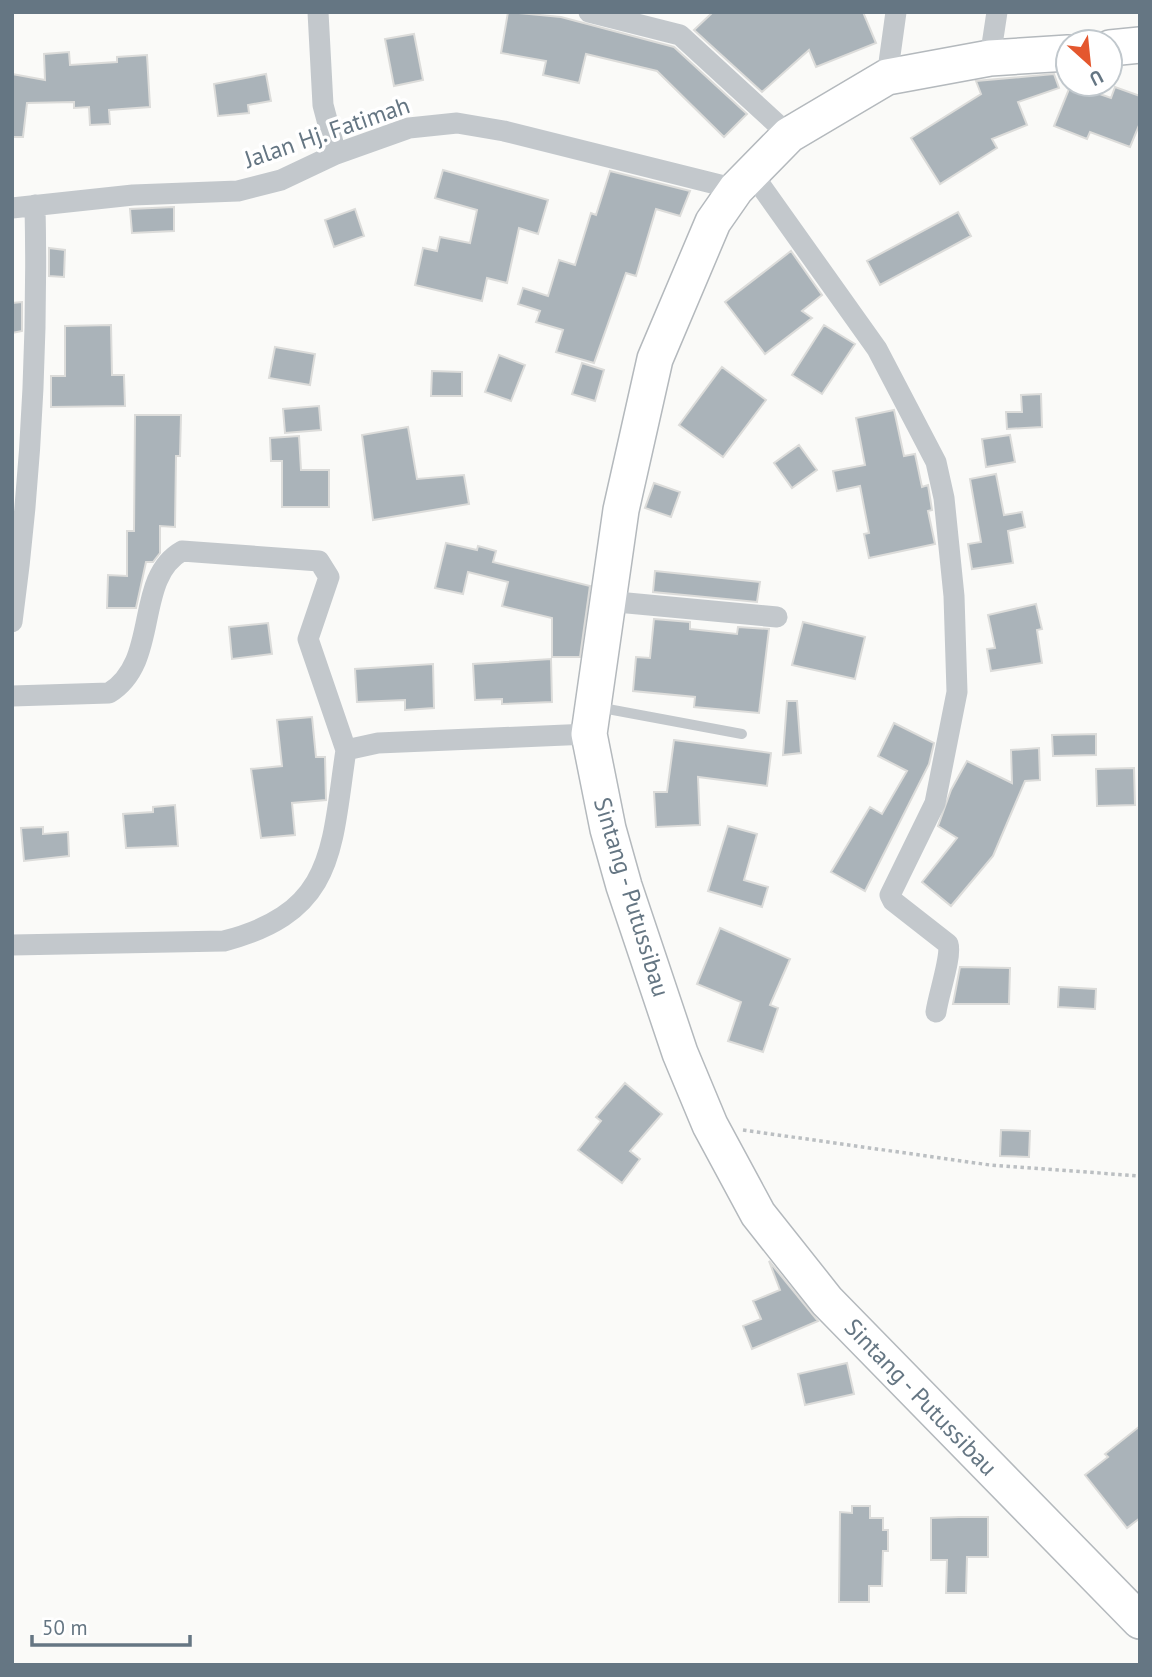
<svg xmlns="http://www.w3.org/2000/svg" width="1152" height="1677" font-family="'PT Sans',sans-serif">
	<rect width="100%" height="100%" fill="#fafaf8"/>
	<path fill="#aab3b9" stroke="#dcdcda" stroke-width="2" d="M 508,12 L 561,17 L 674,47 L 747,114 L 724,137 L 657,71 L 586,54 L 579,83 L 543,75 L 546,61 L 501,53 Z
		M 713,12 L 863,12 L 876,43 L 816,67 L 809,50 L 762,92 L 694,30 Z
		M 414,34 L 423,80 L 394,86 L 385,39 Z
		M 69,52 L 70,65 L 117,62 L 117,57 L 147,55 L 150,107 L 109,110 L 110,124 L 90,125 L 89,107 L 74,108 L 74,102 L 27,103 L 23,137 L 12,137 L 12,74 L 45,80 L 44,54 Z
		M 266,74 L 271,101 L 248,105 L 249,113 L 218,116 L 214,84 Z
		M 1054,74 L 1059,88 L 1018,102 L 1027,125 L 992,139 L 997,148 L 940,184 L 911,138 L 981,94 L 976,81 Z
		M 1071,84 L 1111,98 L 1115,87 L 1140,96 L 1140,123 L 1130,147 L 1090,132 L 1087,139 L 1054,126 Z
		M 443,170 L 548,200 L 538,234 L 519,228 L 507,283 L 487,278 L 482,301 L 415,285 L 423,248 L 437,251 L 440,237 L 470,243 L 477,210 L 435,198 Z
		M 610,171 L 690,191 L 680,216 L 656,209 L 636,276 L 626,273 L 594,363 L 556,352 L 563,330 L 536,322 L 540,311 L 518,304 L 523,288 L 548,296 L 559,260 L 575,265 L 591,213 L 596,215 Z
		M 174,207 L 174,231 L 132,233 L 130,209 Z
		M 355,209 L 364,236 L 334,247 L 325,220 Z
		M 958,212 L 971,236 L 880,285 L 867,261 Z
		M 49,248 L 65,250 L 64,277 L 49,276 Z
		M 791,251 L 822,295 L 802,311 L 812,318 L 765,354 L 725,302 Z
		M 22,302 L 22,331 L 12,333 L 12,303 Z
		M 111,325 L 112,375 L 124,375 L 125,406 L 51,407 L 51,376 L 65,376 L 65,326 Z
		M 824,325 L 855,344 L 822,394 L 792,375 Z
		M 275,347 L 315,354 L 310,385 L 269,378 Z
		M 499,355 L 525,365 L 511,401 L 485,392 Z
		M 582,363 L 604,370 L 595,401 L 572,394 Z
		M 722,367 L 766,400 L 723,457 L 679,425 Z
		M 432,371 L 462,372 L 462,396 L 431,396 Z
		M 1041,394 L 1042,427 L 1007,429 L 1006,412 L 1022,412 L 1021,395 Z
		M 319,406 L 321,430 L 285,433 L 283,409 Z
		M 894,410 L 904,456 L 915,454 L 922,487 L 928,485 L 932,510 L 928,511 L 935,544 L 869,558 L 864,534 L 869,533 L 860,486 L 837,491 L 833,471 L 865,465 L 856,418 Z
		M 135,415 L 181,415 L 180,456 L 176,456 L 175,527 L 160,526 L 160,553 L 153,562 L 146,562 L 136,608 L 107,608 L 108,575 L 127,576 L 127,531 L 134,531 Z
		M 408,427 L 417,479 L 464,475 L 469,504 L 373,520 L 362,435 Z
		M 1010,435 L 1015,462 L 986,467 L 982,439 Z
		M 299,436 L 301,470 L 329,470 L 329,507 L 282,507 L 282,461 L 271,461 L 270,438 Z
		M 799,445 L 817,470 L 792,488 L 774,463 Z
		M 996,474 L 1004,515 L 1022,512 L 1025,527 L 1008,531 L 1013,563 L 972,569 L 968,544 L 981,542 L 970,479 Z
		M 654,483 L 680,492 L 671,517 L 645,508 Z
		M 446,543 L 477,550 L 478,546 L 496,551 L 493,562 L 590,586 L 580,657 L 552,657 L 552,618 L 502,606 L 508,582 L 468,572 L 463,594 L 435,588 Z
		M 655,571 L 760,582 L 757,602 L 653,592 Z
		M 1036,604 L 1042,629 L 1037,630 L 1042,663 L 991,671 L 987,649 L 995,648 L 988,615 Z
		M 654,619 L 690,622 L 690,629 L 737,634 L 738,627 L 769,629 L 759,713 L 694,707 L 695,697 L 633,691 L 636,657 L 650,658 Z
		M 803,622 L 865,637 L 855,679 L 792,665 Z
		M 268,623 L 272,654 L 232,659 L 229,627 Z
		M 551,659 L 552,702 L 502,704 L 502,699 L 475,700 L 473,664 Z
		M 433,664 L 434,708 L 405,710 L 405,700 L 357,702 L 355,669 Z
		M 787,701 L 797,701 L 801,753 L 783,755 Z
		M 312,717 L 316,757 L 325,757 L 326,800 L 292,803 L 295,835 L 261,838 L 251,769 L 282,766 L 277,720 Z
		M 894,723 L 934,743 L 929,764 L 865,891 L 831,872 L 870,807 L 882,814 L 907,771 L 878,756 Z
		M 1096,734 L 1096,755 L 1053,756 L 1052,735 Z
		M 674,740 L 771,753 L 767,786 L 698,777 L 700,825 L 656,827 L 654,792 L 667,792 Z
		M 1039,748 L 1040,780 L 1025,781 L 993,856 L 951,906 L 922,882 L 957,838 L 938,826 L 951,790 L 967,761 L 1012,783 L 1011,750 Z
		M 1134,768 L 1135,805 L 1097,806 L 1096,769 Z
		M 175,805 L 178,846 L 126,848 L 123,814 L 153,812 L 153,807 Z
		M 728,826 L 757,834 L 744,880 L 768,887 L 762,907 L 708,891 Z
		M 43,827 L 43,834 L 68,832 L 69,856 L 24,861 L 21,828 Z
		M 720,928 L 790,959 L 770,1005 L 778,1008 L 763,1052 L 728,1041 L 741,1002 L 697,984 Z
		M 960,967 L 1010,968 L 1009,1004 L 953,1004 Z
		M 1059,987 L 1096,989 L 1095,1009 L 1058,1007 Z
		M 625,1083 L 662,1114 L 630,1151 L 640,1159 L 622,1183 L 578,1150 L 601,1121 L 596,1117 Z
		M 1001,1130 L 1030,1131 L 1029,1157 L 1000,1156 Z
		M 769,1261 L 818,1321 L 752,1349 L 743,1326 L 761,1319 L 753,1301 L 780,1290 Z
		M 847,1363 L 854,1394 L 805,1405 L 798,1374 Z
		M 1140,1426 L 1140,1518 L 1127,1528 L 1085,1475 L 1108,1457 L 1105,1454 Z
		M 852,1506 L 870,1506 L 870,1518 L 883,1518 L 883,1530 L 888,1530 L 888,1551 L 883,1551 L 882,1586 L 869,1586 L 869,1602 L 839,1602 L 840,1512 L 852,1513 Z
		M 959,1517 L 988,1517 L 988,1557 L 967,1557 L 966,1593 L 946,1593 L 947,1560 L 931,1560 L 931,1518 Z"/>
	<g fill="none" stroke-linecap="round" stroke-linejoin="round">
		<g stroke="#b4b9bd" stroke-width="38">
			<path id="trunk" d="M 1110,48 L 1140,45
				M 1068,53 L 990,58 L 887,77 L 789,135 L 736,189 L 713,222 L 655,359 L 621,510 L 589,734 L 608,829 L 624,886 L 680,1053 L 710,1125 L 758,1214 L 827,1301 L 1140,1621"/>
		</g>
		<path stroke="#bbbfc2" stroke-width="3.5" stroke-dasharray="3.5 3.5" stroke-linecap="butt" d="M 743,1130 L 990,1165 L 1140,1176"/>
		<path stroke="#c3c8cc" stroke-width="10" d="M 597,707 L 742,734"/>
		<path stroke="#c3c8cc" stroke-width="21" d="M 318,12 L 323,105 L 336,154
			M 589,12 L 680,35 L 789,135
			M 990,58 L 997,12
			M 887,77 L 896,12
			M 751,172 L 877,349 L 936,462 L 944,498 L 954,596 L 957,692 L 935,803 L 890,895 L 893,901 L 948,944 C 952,956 938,996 936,1012
			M 12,208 L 133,195 L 238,191 L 281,180 L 336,154 L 409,128 L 457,123 L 504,131 L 736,189
			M 606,601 L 777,617
			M 12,622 C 31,483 38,344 35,205
			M 12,696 L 109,693 C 161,661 133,579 182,551 L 319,561 L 329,577 L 308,639 L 346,750
			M 12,945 L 224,941 C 336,912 331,849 346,750 L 378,743 L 589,734"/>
		<use href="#trunk" stroke="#fff" stroke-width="35"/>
	</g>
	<g text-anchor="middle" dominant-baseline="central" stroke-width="7" stroke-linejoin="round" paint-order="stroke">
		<g font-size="24" fill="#657683" stroke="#fff">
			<text transform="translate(327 132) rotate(-19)">Jalan Hj. Fatimah</text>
			<text transform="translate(632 897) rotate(73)">Sintang - Putussibau</text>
			<text transform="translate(921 1397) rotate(46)">Sintang - Putussibau</text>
		</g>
	</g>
	<rect width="1152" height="1677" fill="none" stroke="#657683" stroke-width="28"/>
	<g transform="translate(1089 63) rotate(153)"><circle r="33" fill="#ffffff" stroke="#c1c8cd" stroke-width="2"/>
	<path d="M0-5L12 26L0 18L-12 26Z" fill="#e4572e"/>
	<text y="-10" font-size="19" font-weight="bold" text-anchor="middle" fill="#657683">U</text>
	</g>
	<path d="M32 1635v10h158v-10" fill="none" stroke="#657683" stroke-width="3.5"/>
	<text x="42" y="1635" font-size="21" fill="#657683" stroke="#ffffff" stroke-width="5" paint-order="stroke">50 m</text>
</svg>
